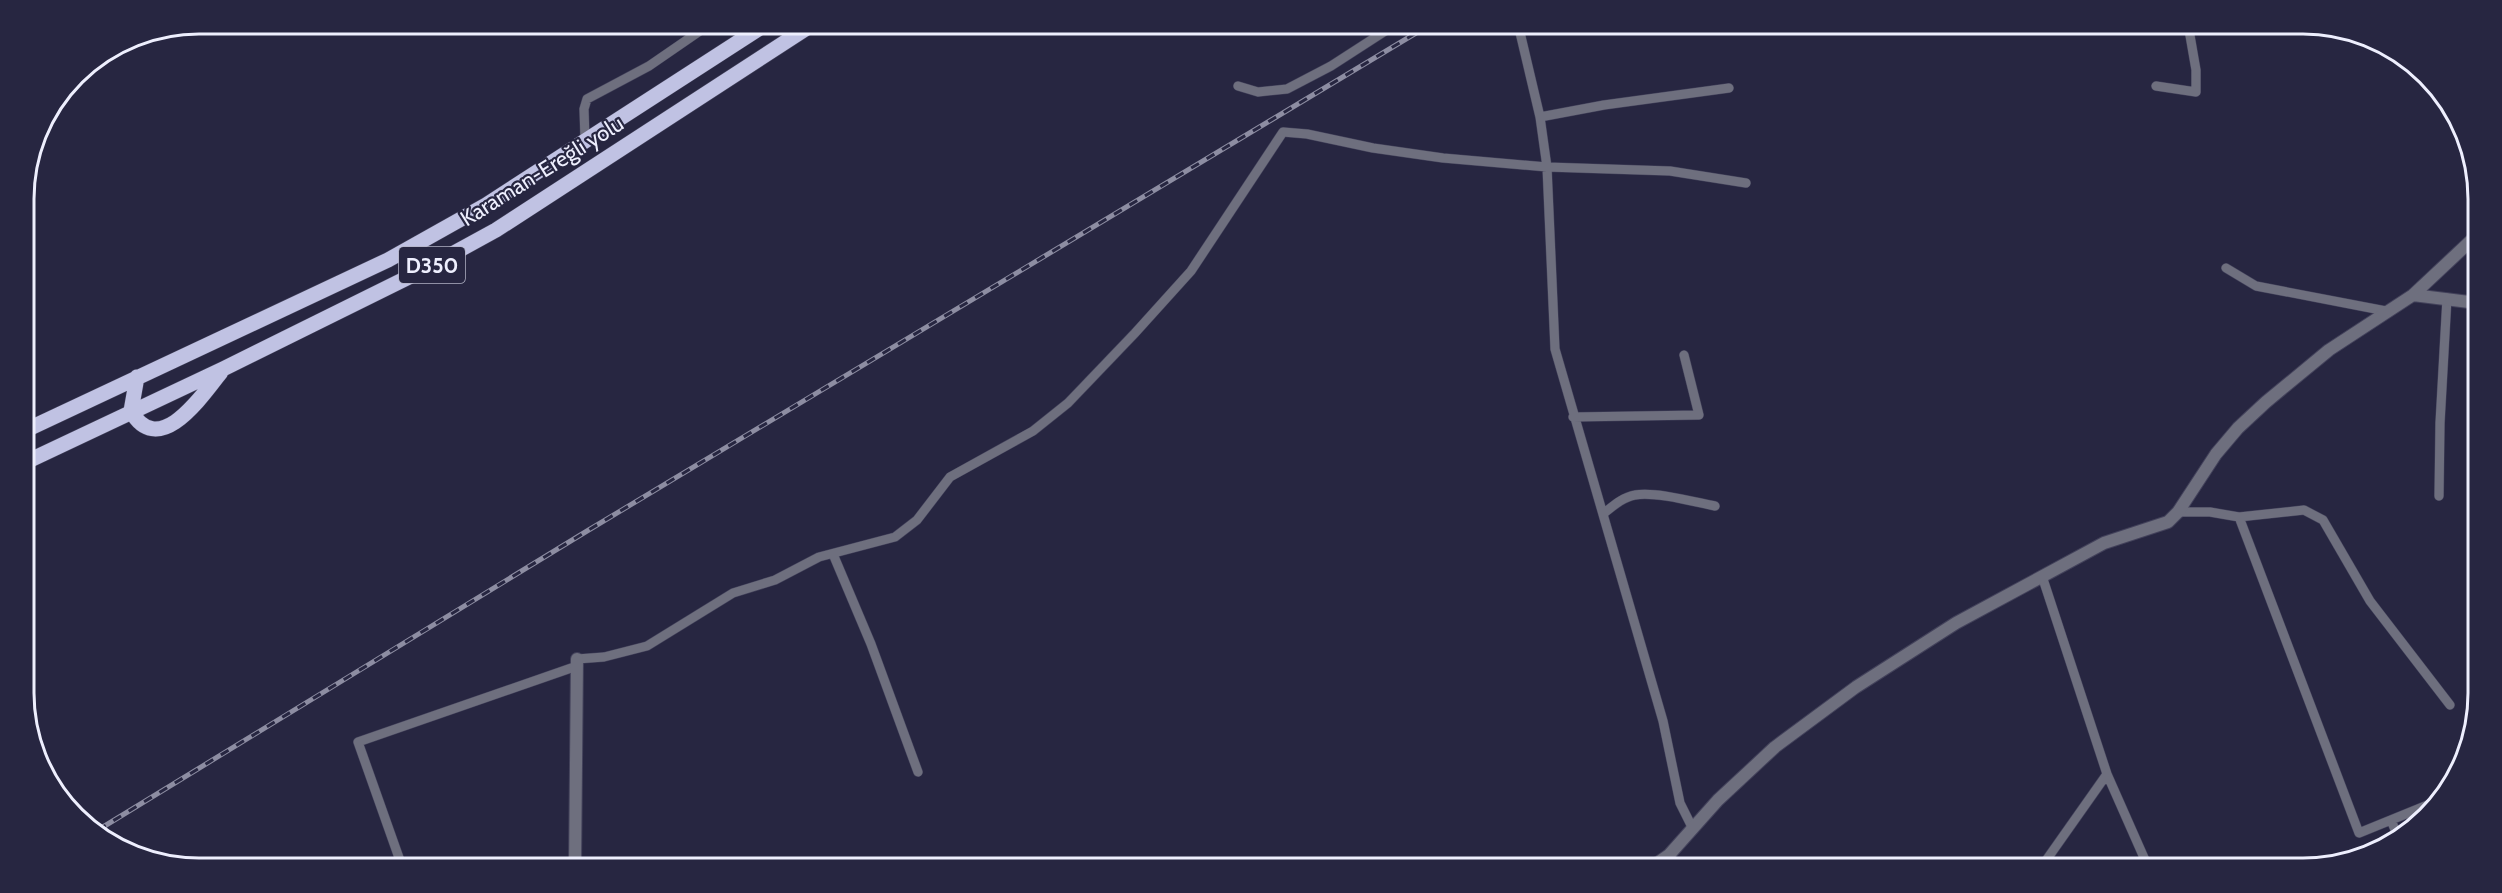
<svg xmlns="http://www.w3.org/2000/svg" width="2502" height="893" font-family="Cabin,sans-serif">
	<rect width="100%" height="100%" fill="#272641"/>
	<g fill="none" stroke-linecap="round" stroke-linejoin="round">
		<g stroke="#43425b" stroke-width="10">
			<path id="minor" d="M 1518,24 L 1540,117 L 1547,167 L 1555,349 L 1663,721 L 1680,803 L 1692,827
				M 1238,86 L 1258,92 L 1287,89 L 1331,66 L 1396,24
				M 2156,86 L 2196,92 L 2196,70 L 2188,24
				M 1540,117 L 1604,105 L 1729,88
				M 585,139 L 584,109 L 587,99 L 649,66 L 710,24
				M 2226,268 L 2256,286 L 2386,311
				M 1573,417 L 1699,415 L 1684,355
				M 2439,496 L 2440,423 L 2447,298
				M 2178,512 L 2210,512 L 2239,517 L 2304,510 L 2323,520 L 2370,601 L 2450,705
				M 1603,514 C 1613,506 1623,497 1635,495 C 1654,491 1695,502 1715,506
				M 2239,517 L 2359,833 L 2440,800
				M 833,554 L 871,644 L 918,772
				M 2042,576 L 2107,774 L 2149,869
				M 577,659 L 604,657 L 647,646 L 733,593 L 775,580 L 819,557 L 895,537 L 917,520 L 950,477 L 1033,431 L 1068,403 L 1135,333 L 1191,271 L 1283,132 L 1307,134 L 1373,148 L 1443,158 L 1547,167 L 1670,171 L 1746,183
				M 2391,820 L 2398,837
				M 1669,855 L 1678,869
				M 403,869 L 358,742 L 577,666
				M 2040,869 L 2107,774"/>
		</g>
		<g stroke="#43425b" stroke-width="14">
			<path id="tertiary" d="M 2413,295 L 2477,303
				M 575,869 L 577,659
				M 1649,869 L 1669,855 L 1718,800 L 1775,747 L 1856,687 L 1956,623 L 2104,543 L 2168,522 L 2178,512 L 2216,454 L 2238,428 L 2266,402 L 2329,350 L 2413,295 L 2477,235"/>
		</g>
		<g stroke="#43425b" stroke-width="16">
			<path id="trunk" d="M 137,377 L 131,411 C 159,460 202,396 221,372
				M 26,430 L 388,260 L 486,205 L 766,24
				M 26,462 L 223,369 L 423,270 L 496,230 L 813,24"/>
		</g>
		<use href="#minor" stroke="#6e6f7e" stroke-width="9"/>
		<use href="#tertiary" stroke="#6e6f7e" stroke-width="12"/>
		<use href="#trunk" stroke="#c0c2e3" stroke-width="15"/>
		<g stroke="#8d8da2" stroke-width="5">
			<path id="rail" d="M 98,830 L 587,531 L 1431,24"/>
		</g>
		<use href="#rail" stroke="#272641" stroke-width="3" stroke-dasharray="9" stroke-linecap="butt"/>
	</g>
	<g text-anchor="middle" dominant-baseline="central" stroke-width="4.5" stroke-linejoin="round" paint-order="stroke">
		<rect fill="#272641" stroke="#b2b3c5" stroke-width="1.5" x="399" y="247" width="66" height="36" rx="4.5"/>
		<g font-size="21" font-weight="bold" fill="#eeeffe">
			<text x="432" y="265">D350</text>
		</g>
		<g font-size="22" fill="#eeeffe" stroke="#272641">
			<text transform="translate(542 171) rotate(-32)">Karaman-Ereğli yolu</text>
		</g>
	</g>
	<path d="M0 0H2502V893H0ZM199 34H2303A165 165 0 0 1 2468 199V693A165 165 0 0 1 2303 858H199A165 165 0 0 1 34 693V199A165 165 0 0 1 199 34Z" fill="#272641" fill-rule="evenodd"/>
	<path fill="none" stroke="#eeeffe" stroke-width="3" d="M199 34H2303A165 165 0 0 1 2468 199V693A165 165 0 0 1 2303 858H199A165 165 0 0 1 34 693V199A165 165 0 0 1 199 34Z"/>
</svg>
